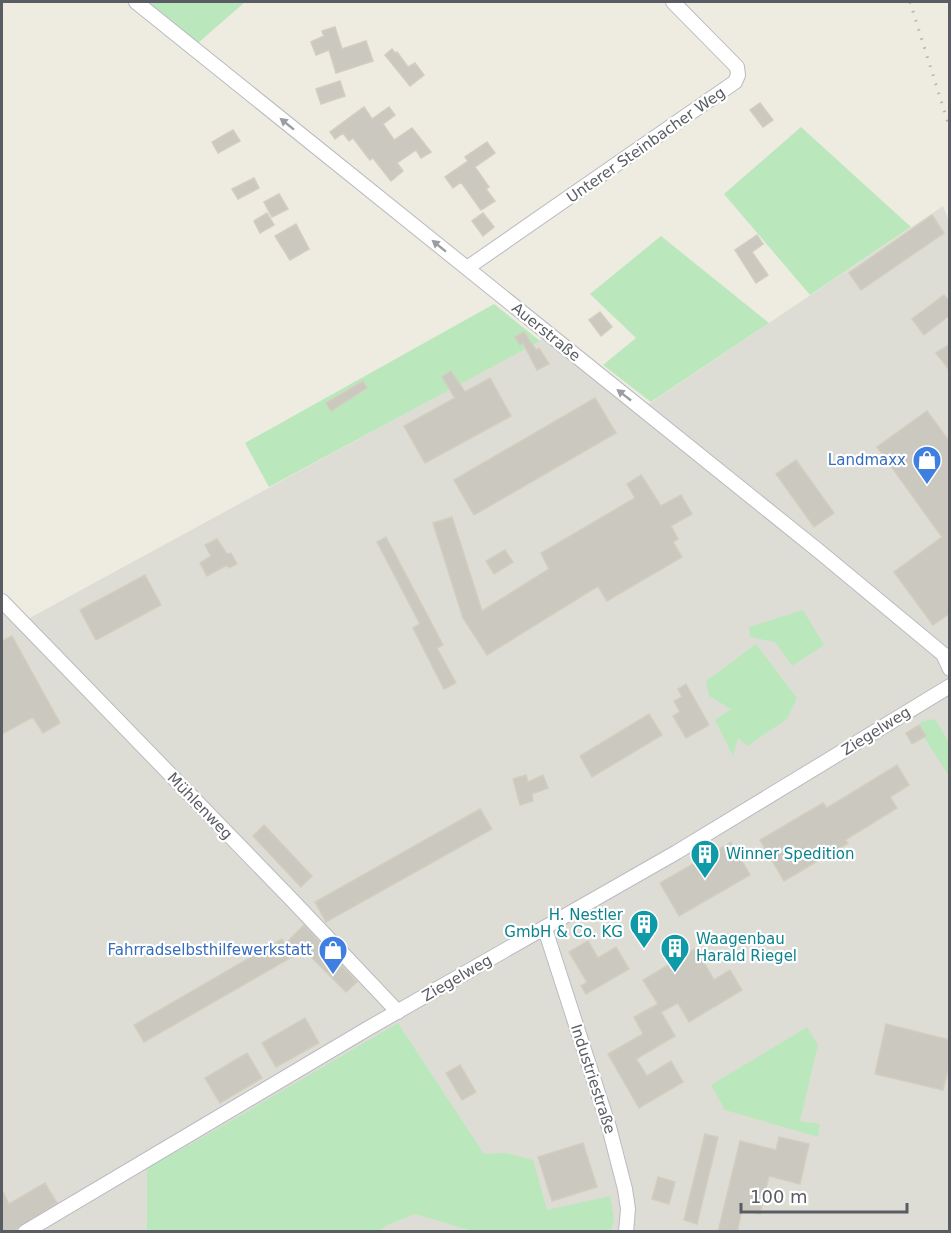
<svg xmlns="http://www.w3.org/2000/svg" width="951" height="1233" font-family="'DejaVu Sans',sans-serif">
	<rect width="100%" height="100%" fill="#eeebe1"/>
	<path fill="#deddd5" d="M 943,206 L 950,224 L 949,1231 L 2,1231 L 2,611 L 15,626 L 544,338 L 637,412 Z"/>
	<path fill="#bae8bc" d="M 145,2 L 245,2 L 198,43 Z
		M 801,127 L 911,227 L 810,295 L 724,194 Z
		M 661,236 L 769,323 L 651,402 L 603,365 L 636,338 L 590,294 Z
		M 494,304 L 540,341 L 269,487 L 245,443 Z
		M 803,610 L 824,645 L 792,666 L 775,642 L 750,637 L 749,627 Z
		M 756,644 L 797,698 L 787,719 L 747,746 L 738,738 L 733,756 L 715,720 L 731,709 L 709,696 L 706,681 Z
		M 935,719 L 949,742 L 949,776 L 924,737 L 919,726 L 921,722 Z
		M 398,1023 L 484,1154 L 506,1153 L 533,1160 L 547,1210 L 610,1196 L 614,1219 L 611,1231 L 473,1231 L 415,1214 L 387,1225 L 379,1231 L 147,1231 L 147,1168 L 205,1136 Z
		M 807,1027 L 818,1045 L 800,1121 L 820,1124 L 818,1137 L 725,1110 L 711,1085 Z"/>
	<path fill="#cbc8c0" stroke="#d3cdbe" stroke-width="1.5" d="M 335,27 L 342,49 L 366,41 L 373,61 L 336,73 L 329,50 L 316,55 L 311,42 L 324,36 L 322,31 Z
		M 392,49 L 395,53 L 397,52 L 408,67 L 415,63 L 424,75 L 410,86 L 385,55 Z
		M 340,81 L 345,96 L 321,104 L 316,89 Z
		M 760,103 L 773,120 L 763,127 L 750,110 Z
		M 364,107 L 372,119 L 389,107 L 395,115 L 383,124 L 394,140 L 412,128 L 431,152 L 421,158 L 416,150 L 397,163 L 403,171 L 391,181 L 373,158 L 370,160 L 353,138 L 349,141 L 343,133 L 335,139 L 330,132 Z
		M 233,130 L 240,141 L 218,153 L 212,142 Z
		M 487,142 L 495,153 L 475,167 L 489,187 L 486,189 L 495,201 L 481,210 L 461,182 L 453,188 L 445,177 L 468,161 L 465,157 Z
		M 254,178 L 259,188 L 238,199 L 232,189 Z
		M 279,194 L 288,209 L 272,217 L 264,202 Z
		M 267,213 L 274,225 L 260,233 L 254,221 Z
		M 483,213 L 494,227 L 483,236 L 472,221 Z
		M 932,215 L 944,233 L 861,290 L 849,273 Z
		M 296,224 L 309,249 L 290,260 L 275,236 Z
		M 757,235 L 763,244 L 752,252 L 768,275 L 756,283 L 735,250 Z
		M 944,295 L 950,302 L 950,315 L 924,335 L 912,319 Z
		M 600,312 L 612,327 L 601,336 L 589,320 Z
		M 524,332 L 536,350 L 539,348 L 549,364 L 537,370 L 523,343 L 520,345 L 515,337 Z
		M 950,344 L 950,371 L 936,353 Z
		M 451,371 L 465,392 L 490,378 L 511,416 L 425,463 L 404,426 L 455,398 L 442,377 Z
		M 363,381 L 367,388 L 331,411 L 326,403 Z
		M 595,398 L 616,433 L 474,515 L 454,480 Z
		M 927,411 L 950,442 L 950,613 L 933,625 L 894,572 L 942,537 L 877,447 Z
		M 796,460 L 834,513 L 814,527 L 776,474 Z
		M 641,475 L 661,506 L 681,495 L 692,514 L 671,526 L 678,539 L 673,542 L 682,557 L 607,601 L 598,586 L 487,655 L 463,618 L 433,523 L 452,517 L 482,611 L 549,569 L 541,553 L 635,498 L 627,484 Z
		M 386,537 L 443,645 L 437,648 L 456,683 L 444,689 L 413,628 L 420,624 L 377,542 Z
		M 217,539 L 227,554 L 231,553 L 237,564 L 229,568 L 227,565 L 207,576 L 200,563 L 211,556 L 205,545 Z
		M 505,550 L 513,562 L 494,574 L 486,561 Z
		M 145,575 L 161,605 L 96,640 L 80,610 Z
		M 12,636 L 60,723 L 43,733 L 33,717 L 2,734 L 2,641 Z
		M 686,684 L 709,725 L 686,738 L 673,716 L 680,712 L 674,701 L 682,697 L 678,689 Z
		M 649,714 L 662,735 L 592,777 L 580,756 Z
		M 919,725 L 926,736 L 912,744 L 906,733 Z
		M 897,765 L 909,785 L 890,797 L 897,808 L 845,840 L 848,843 L 784,881 L 760,840 L 823,803 L 827,808 Z
		M 526,775 L 528,782 L 543,775 L 548,788 L 532,794 L 533,801 L 520,805 L 513,779 Z
		M 480,809 L 492,829 L 326,922 L 315,902 Z
		M 264,825 L 312,876 L 301,887 L 253,836 Z
		M 731,842 L 750,875 L 679,916 L 660,883 Z
		M 304,925 L 357,982 L 346,992 L 304,950 L 144,1042 L 134,1025 L 282,939 L 285,944 Z
		M 588,941 L 598,958 L 616,947 L 629,969 L 586,994 L 581,986 L 587,982 L 569,952 Z
		M 696,948 L 714,980 L 730,970 L 742,990 L 689,1022 L 678,1003 L 661,1012 L 675,1036 L 636,1059 L 647,1076 L 671,1061 L 683,1082 L 639,1108 L 608,1054 L 643,1034 L 634,1017 L 658,1004 L 643,980 Z
		M 305,1018 L 319,1043 L 276,1067 L 262,1043 Z
		M 886,1024 L 950,1040 L 950,1061 L 943,1090 L 875,1074 Z
		M 247,1053 L 262,1078 L 220,1103 L 205,1078 Z
		M 460,1065 L 476,1092 L 462,1100 L 446,1073 Z
		M 705,1134 L 718,1137 L 697,1224 L 684,1220 Z
		M 779,1137 L 809,1144 L 800,1184 L 769,1176 L 760,1214 L 742,1210 L 737,1232 L 718,1232 L 740,1141 L 776,1150 Z
		M 583,1143 L 597,1187 L 552,1201 L 538,1157 Z
		M 658,1177 L 675,1182 L 669,1204 L 652,1199 Z
		M 45,1183 L 57,1203 L 12,1232 L 2,1232 L 2,1190 L 9,1204 Z"/>
	<g fill="none" stroke-linecap="round" stroke-linejoin="round">
		<g stroke="#b9bbc1" stroke-width="16">
			<path id="minor" d="M 136,2 L 820,552 L 943,654 L 950,669
				M 467,268 L 735,82 L 738,75 L 737,67 L 673,2
				M 2,601 L 293,901 L 398,1012
				M 545,929 L 609,1127 L 625,1189 L 628,1209 L 626,1232
				M 25,1232 L 367,1029 L 677,852 L 950,686"/>
		</g>
		<use href="#minor" stroke="#fff" stroke-width="14"/>
		<path stroke="#b3b4b4" stroke-width="3" stroke-dasharray="1.5 8" stroke-linecap="butt" d="M 910,2 L 950,129"/>
	</g>
	<defs><path id="oneway-solid" d="M-6-.8H1V-3.2L6.5 0L1 3.2V.8H-6Z" transform="scale(1.5)"/></defs>
	<g fill="#9b9ea1">
		<use href="#oneway-solid" transform="translate(287 124) rotate(-141)"/>
		<use href="#oneway-solid" transform="translate(439 246) rotate(-141)"/>
		<use href="#oneway-solid" transform="translate(624 395) rotate(-142)"/>
	</g>
	<defs>
		<g id="shop-pin" transform="scale(1.5)"><path d="M0 17L-7.5 6A9.5 9.5 0 1 1 7.5 6Z" fill="#3f7fe0" stroke="#fff"/><path d="M-5-2.5h2.3a2.7 3.5 0 0 1 5.4 0H5L5.5 6h-11ZM-1.5-2.5h3a1.5 2.3 0 0 0-3 0Z" fill="#fff"/></g>
		<g id="building-pin" transform="scale(1.5)"><path d="M0 17L-7.5 6A9.5 9.5 0 1 1 7.5 6Z" fill="#0f9aa8" stroke="#fff"/><path d="M-4-6H4V6H1V3H-1V6H-4ZM-2.5-4.3h1.7v1.8h-1.7ZM.8-4.3h1.7v1.8H.8ZM-2.5-1h1.7V.8h-1.7ZM.8-1h1.7V.8H.8Z" fill="#fff"/></g>
	</defs>
	<g fill-rule="evenodd">
		<use href="#shop-pin" x="927" y="460"/>
		<use href="#building-pin" x="705" y="854"/>
		<use href="#building-pin" x="644" y="924"/>
		<use href="#building-pin" x="675" y="948"/>
		<use href="#shop-pin" x="333" y="950"/>
	</g>
	<g text-anchor="middle" dominant-baseline="central" stroke-width="4.5" stroke-linejoin="round" paint-order="stroke">
		<g font-size="15" fill="#595d63" stroke="#fff">
			<text transform="translate(646 145) rotate(-35)">Unterer Steinbacher Weg</text>
			<text transform="translate(546 332) rotate(39)">Auerstraße</text>
			<text transform="translate(876 731) rotate(-32)">Ziegelweg</text>
			<text transform="translate(200 806) rotate(46)">Mühlenweg</text>
			<text transform="translate(457 978) rotate(-30)">Ziegelweg</text>
			<text transform="translate(593 1079) rotate(72)">Industriestraße</text>
		</g>
		<g font-size="15" fill="#366cbe" stroke="#fff" text-anchor="end">
			<text x="906" y="460">Landmaxx</text>
			<text x="312" y="950">Fahrradselbsthilfewerkstatt</text>
		</g>
		<g font-size="15" fill="#0d838f" stroke="#fff" text-anchor="start">
			<text x="726" y="854">Winner Spedition</text>
			<text x="623" y="915" text-anchor="end">H. Nestler<tspan x="623" dy="17">GmbH &amp; Co. KG</tspan></text>
			<text x="696" y="939">Waagenbau<tspan x="696" dy="17">Harald Riegel</tspan></text>
		</g>
	</g>
	<rect width="951" height="1233" fill="none" stroke="#595d63" stroke-width="6"/>
	<path d="M741 1203v9h166v-9" fill="none" stroke="#595d63" stroke-width="3"/>
	<text x="750" y="1203" font-size="18" fill="#595d63" stroke="#ffffff" stroke-width="4.5" paint-order="stroke">100 m</text>
</svg>
